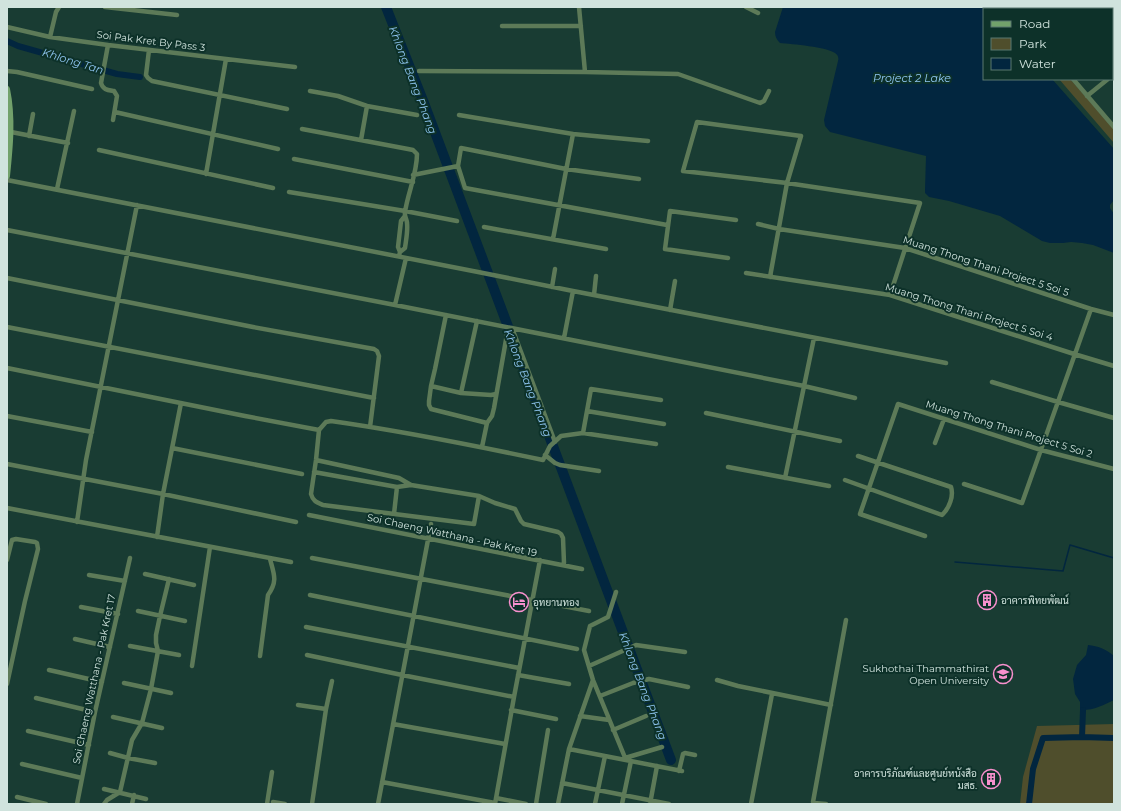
<svg xmlns="http://www.w3.org/2000/svg" width="1121" height="811" font-family="Montserrat,Sarabun,sans-serif">
	<rect width="100%" height="100%" fill="#193c33"/>
	<path fill="#4f4e2c" d="M 1059,79 L 1070,79 L 1114,129 L 1114,143 Z
		M 1114,724 L 1114,804 L 1020,804 L 1023,777 L 1037,726 Z"/>
	<path fill="#02263f" d="M 783,7 L 982,7 L 984,9 L 984,79 L 1052,79 L 1114,149 L 1114,200 L 1110,205 L 1110,208 L 1114,214 L 1114,253 L 1093,245 L 1082,243 L 1071,242 L 1063,243 L 1050,243 L 1042,241 L 1000,216 L 949,201 L 929,197 L 925,193 L 925,190 L 926,156 L 830,132 L 825,126 L 824,120 L 838,61 C 839,58 838,55 835,53 C 827,47 792,44 780,43 C 777,40 775,37 775,32 Z
		M 1088,645 C 1098,646 1106,649 1114,656 L 1114,700 C 1104,705 1092,711 1080,710 L 1080,702 L 1075,694 L 1073,679 L 1077,665 L 1086,655 Z"/>
	<g fill="none" stroke-linecap="round" stroke-linejoin="round">
		<path stroke="#02263f" stroke-width="1.5" d="M 955,562 L 1063,571 L 1070,545 L 1114,558"/>
		<path stroke="#02263f" stroke-width="6" d="M 7,41 L 18,46 L 117,74 L 140,77
			M 1082,737 L 1083,710
			M 1029,804 L 1033,769 L 1043,738 L 1082,737 L 1114,738"/>
		<path stroke="#02263f" stroke-width="10" d="M 386,7 L 424,103 L 671,760"/>
		<path stroke="#5d7a58" stroke-width="4.5" d="M 105,7 L 177,15
			M 579,7 L 585,72
			M 746,7 L 758,13
			M 1012,7 L 1013,9
			M 1036,9 L 1038,7
			M 1112,11 L 1114,9
			M 502,26 L 581,26
			M 7,27 L 50,37 L 108,45 L 295,67
			M 50,37 L 56,12 L 59,7
			M 108,45 L 101,83 C 103,90 108,90 114,91 L 117,96 L 113,120
			M 149,50 L 146,75 L 148,78 L 152,81 L 287,109
			M 7,71 L 17,72 L 92,89
			M 419,71 L 585,72 L 678,74 L 760,103 L 764,101 L 769,91
			M 1112,75 L 1114,74
			M 1073,79 L 1114,127
			M 310,91 L 338,96 L 367,106 L 417,115
			M 1087,96 L 1108,79
			M 115,112 L 278,149
			M 459,115 L 573,134 L 648,141
			M 302,129 L 408,149 L 413,150 L 417,154 C 417,174 408,192 405,212 C 404,216 407,219 407,223 C 408,231 406,240 405,248 L 400,252 L 399,256
			M 11,132 L 68,143
			M 29,136 L 33,114
			M 361,140 L 367,106
			M 99,150 L 273,188
			M 294,159 L 413,182
			M 206,174 L 226,59
			M 413,175 L 458,166
			M 639,179 L 566,169 L 461,148 L 458,166 L 465,188 L 667,225
			M 7,180 L 478,272 L 573,291 L 946,363
			M 57,189 L 74,111
			M 289,192 L 405,211 L 457,221
			M 758,224 L 779,229 L 905,248 L 1091,309 L 1114,315
			M 484,227 L 606,249
			M 7,230 L 395,305 L 804,386 L 855,398
			M 553,239 L 573,134
			M 400,252 L 398,247 L 401,221 L 405,216
			M 728,258 L 665,249 L 670,211 L 736,220
			M 746,273 L 890,295 L 1074,354 L 1114,366
			M 770,277 L 787,183 L 801,136 L 697,122 L 683,171 L 787,183 L 920,203 L 890,295
			M 7,278 L 253,327 L 374,349 L 377,351 L 379,356 L 370,427
			M 552,287 L 555,269
			M 594,295 L 596,276
			M 395,305 L 406,258
			M 670,310 L 675,281
			M 446,315 L 435,369 L 431,386 L 429,401 L 429,405 L 431,409 L 487,423
			M 7,327 L 374,398
			M 512,328 L 555,442
			M 564,338 L 573,291
			M 7,368 L 245,416 L 319,430
			M 992,382 L 1058,402 L 1114,418
			M 431,386 L 461,393 L 491,395 L 496,394
			M 461,393 L 477,321
			M 587,411 L 664,424
			M 706,413 L 840,441
			M 7,416 L 92,432
			M 583,433 L 591,389 L 661,400
			M 935,443 L 944,419
			M 482,447 L 487,423 L 492,416 L 494,408 L 507,334
			M 172,448 L 302,474
			M 545,455 L 555,463 L 560,465 L 599,471
			M 316,460 L 399,478 L 411,485
			M 7,464 L 163,494 L 296,522
			M 728,467 L 829,486
			M 314,472 L 397,487 L 411,485 L 479,496 L 495,503 L 515,509 L 521,521 L 524,524 L 558,532 L 561,534 L 563,538 L 564,563
			M 785,478 L 814,338
			M 845,480 L 942,515 L 943,514 C 949,508 954,496 951,487 L 858,456
			M 964,484 L 1022,503 L 1091,309
			M 479,496 L 474,524 L 323,505 C 316,502 313,501 311,494 L 316,460 L 319,430 L 326,422 L 331,421 C 402,431 472,445 543,460 L 550,446 L 561,436 L 583,433 L 656,444
			M 7,508 L 291,562
			M 394,514 L 397,487
			M 309,515 L 582,569
			M 77,522 L 86,460 L 137,205
			M 925,536 L 860,514 L 898,404 L 1041,450 L 1114,469
			M 157,537 L 163,494 L 181,403
			M 312,558 L 589,611
			M 7,560 L 12,540 L 16,539 L 35,542 L 37,543 L 38,549 L 25,601 L 7,684
			M 145,574 L 194,585
			M 89,575 L 125,581
			M 616,592 L 608,617 L 590,626 L 584,650 L 593,680 L 626,760
			M 310,595 L 577,649
			M 81,607 L 118,614
			M 138,611 L 185,621
			M 306,627 L 519,668
			M 75,639 L 110,647
			M 130,646 L 179,655
			M 307,655 L 402,675 L 514,697
			M 260,656 L 268,595 C 278,581 274,574 270,559
			M 192,666 L 210,547
			M 589,666 L 636,645 L 685,652
			M 49,670 L 102,682
			M 518,675 L 569,684
			M 717,680 L 738,686 L 831,705
			M 124,683 L 171,693
			M 600,696 L 633,683 L 649,679 L 688,687
			M 36,698 L 95,712
			M 298,705 L 326,709
			M 511,710 L 556,719
			M 580,716 L 609,720
			M 113,717 L 162,728
			M 393,724 L 505,744
			M 613,730 L 646,716
			M 28,731 L 89,745
			M 569,749 L 682,771
			M 110,753 L 128,758 L 155,763
			M 625,758 L 662,747
			M 22,764 L 82,778
			M 679,771 L 683,754 L 685,753 L 695,755
			M 382,782 L 495,803
			M 562,783 L 669,804
			M 104,789 L 146,799
			M 17,797 L 46,804
			M 496,798 L 526,804
			M 273,802 L 285,804
			M 77,804 L 95,712 L 130,558
			M 104,804 L 107,800 L 120,792 L 132,740 L 142,723 L 151,689 L 158,651 L 156,643 L 156,635 L 160,616 L 169,579
			M 132,804 L 134,795
			M 267,804 L 272,772
			M 312,804 L 326,709 L 332,681
			M 378,804 L 431,524
			M 495,804 L 514,697 L 540,560
			M 536,804 L 548,730
			M 558,804 L 569,749 L 593,680
			M 595,804 L 605,756
			M 622,804 L 631,761
			M 650,804 L 657,766
			M 751,804 L 772,694
			M 826,804 L 814,803 L 813,802 L 846,620"/>
		<path stroke="#72a16b" stroke-width="6" d="M 7,89 C 13,118 10,147 7,176"/>
	</g>
	<defs>
		<g id="building-ring" transform="scale(1)"><circle r="9.5" fill="#0d3129" stroke="#f790cd" stroke-width="1.5"/><path d="M-4-6H4V6H1V3H-1V6H-4ZM-2.5-4.3h1.7v1.8h-1.7ZM.8-4.3h1.7v1.8H.8ZM-2.5-1h1.7V.8h-1.7ZM.8-1h1.7V.8H.8Z" fill="#f790cd"/></g>
		<g id="hotel-ring" transform="scale(1)"><circle r="9.5" fill="#0d3129" stroke="#f790cd" stroke-width="1.5"/><path d="M-6-4.5h1.5V1H6V5H4.5V3h-9V5H-6ZM-4 0a1.8 1.8 0 1 1 3.6 0ZM.5 0V-2.5h3Q6-2.5 6 0Z" fill="#f790cd"/></g>
		<g id="university-ring" transform="scale(1)"><circle r="9.5" fill="#0d3129" stroke="#f790cd" stroke-width="1.5"/><path d="M0-5L7-2L0 1L-7-2ZM-4 1L0 2.5L4 1V4Q0 6-4 4Z" fill="#f790cd"/></g>
	</defs>
	<g fill-rule="evenodd">
		<use href="#building-ring" x="987" y="600"/>
		<use href="#hotel-ring" x="519" y="602"/>
		<use href="#university-ring" x="1003" y="674"/>
		<use href="#building-ring" x="991" y="779"/>
	</g>
	<g text-anchor="middle" dominant-baseline="central" stroke-width="4" stroke-linejoin="round" paint-order="stroke">
		<g font-size="10" fill="#d0e3dd" stroke="#0d3129">
			<text transform="translate(151 41) rotate(7)">Soi Pak Kret By Pass 3</text>
			<text transform="translate(986 266) rotate(18)">Muang Thong Thani Project 5 Soi 5</text>
			<text transform="translate(969 312) rotate(17)">Muang Thong Thani Project 5 Soi 4</text>
			<text transform="translate(1009 429) rotate(17)">Muang Thong Thani Project 5 Soi 2</text>
			<text transform="translate(452 535) rotate(12)">Soi Chaeng Watthana - Pak Kret 19</text>
			<text transform="translate(94 679) rotate(-78)">Soi Chaeng Watthana - Pak Kret 17</text>
		</g>
		<g font-size="10" fill="#d0e3dd" stroke="#0d3129" text-anchor="start">
			<text x="1001" y="600">อาคารพิทยพัฒน์</text>
			<text x="533" y="602">อุทยานทอง</text>
			<text x="989" y="668" text-anchor="end">Sukhothai Thammathirat<tspan x="989" dy="12">Open University</tspan></text>
			<text x="977" y="773" text-anchor="end">อาคารบริภัณฑ์และศูนย์หนังสือ<tspan x="977" dy="12">มสธ.</tspan></text>
		</g>
		<g font-size="11" font-style="italic" fill="#90c7f3" stroke="#0d3129">
			<text transform="translate(73 61) rotate(17)">Khlong Tan</text>
			<text x="912" y="78">Project 2 Lake</text>
			<text transform="translate(413 80) rotate(69)">Khlong Bang Phang</text>
			<text transform="translate(528 383) rotate(69)">Khlong Bang Phang</text>
			<text transform="translate(643 686) rotate(69)">Khlong Bang Phang</text>
		</g>
	</g>
	<rect width="1121" height="811" fill="none" stroke="#d0e3dd" stroke-width="16"/>
	<rect x="983" y="8" width="130" height="72" fill="#0d3129" stroke="#5b7871"/>
	<rect x="991" y="21" width="20" height="6" fill="#72a16b" stroke="#5b7871"/>
	<text x="1019" y="28" font-size="12" fill="#d0e3dd">Road</text>
	<rect x="991" y="38" width="20" height="12" fill="#4f4e2c" stroke="#5b7871"/>
	<text x="1019" y="48" font-size="12" fill="#d0e3dd">Park</text>
	<rect x="991" y="58" width="20" height="12" fill="#02263f" stroke="#5b7871"/>
	<text x="1019" y="68" font-size="12" fill="#d0e3dd">Water</text>
</svg>
